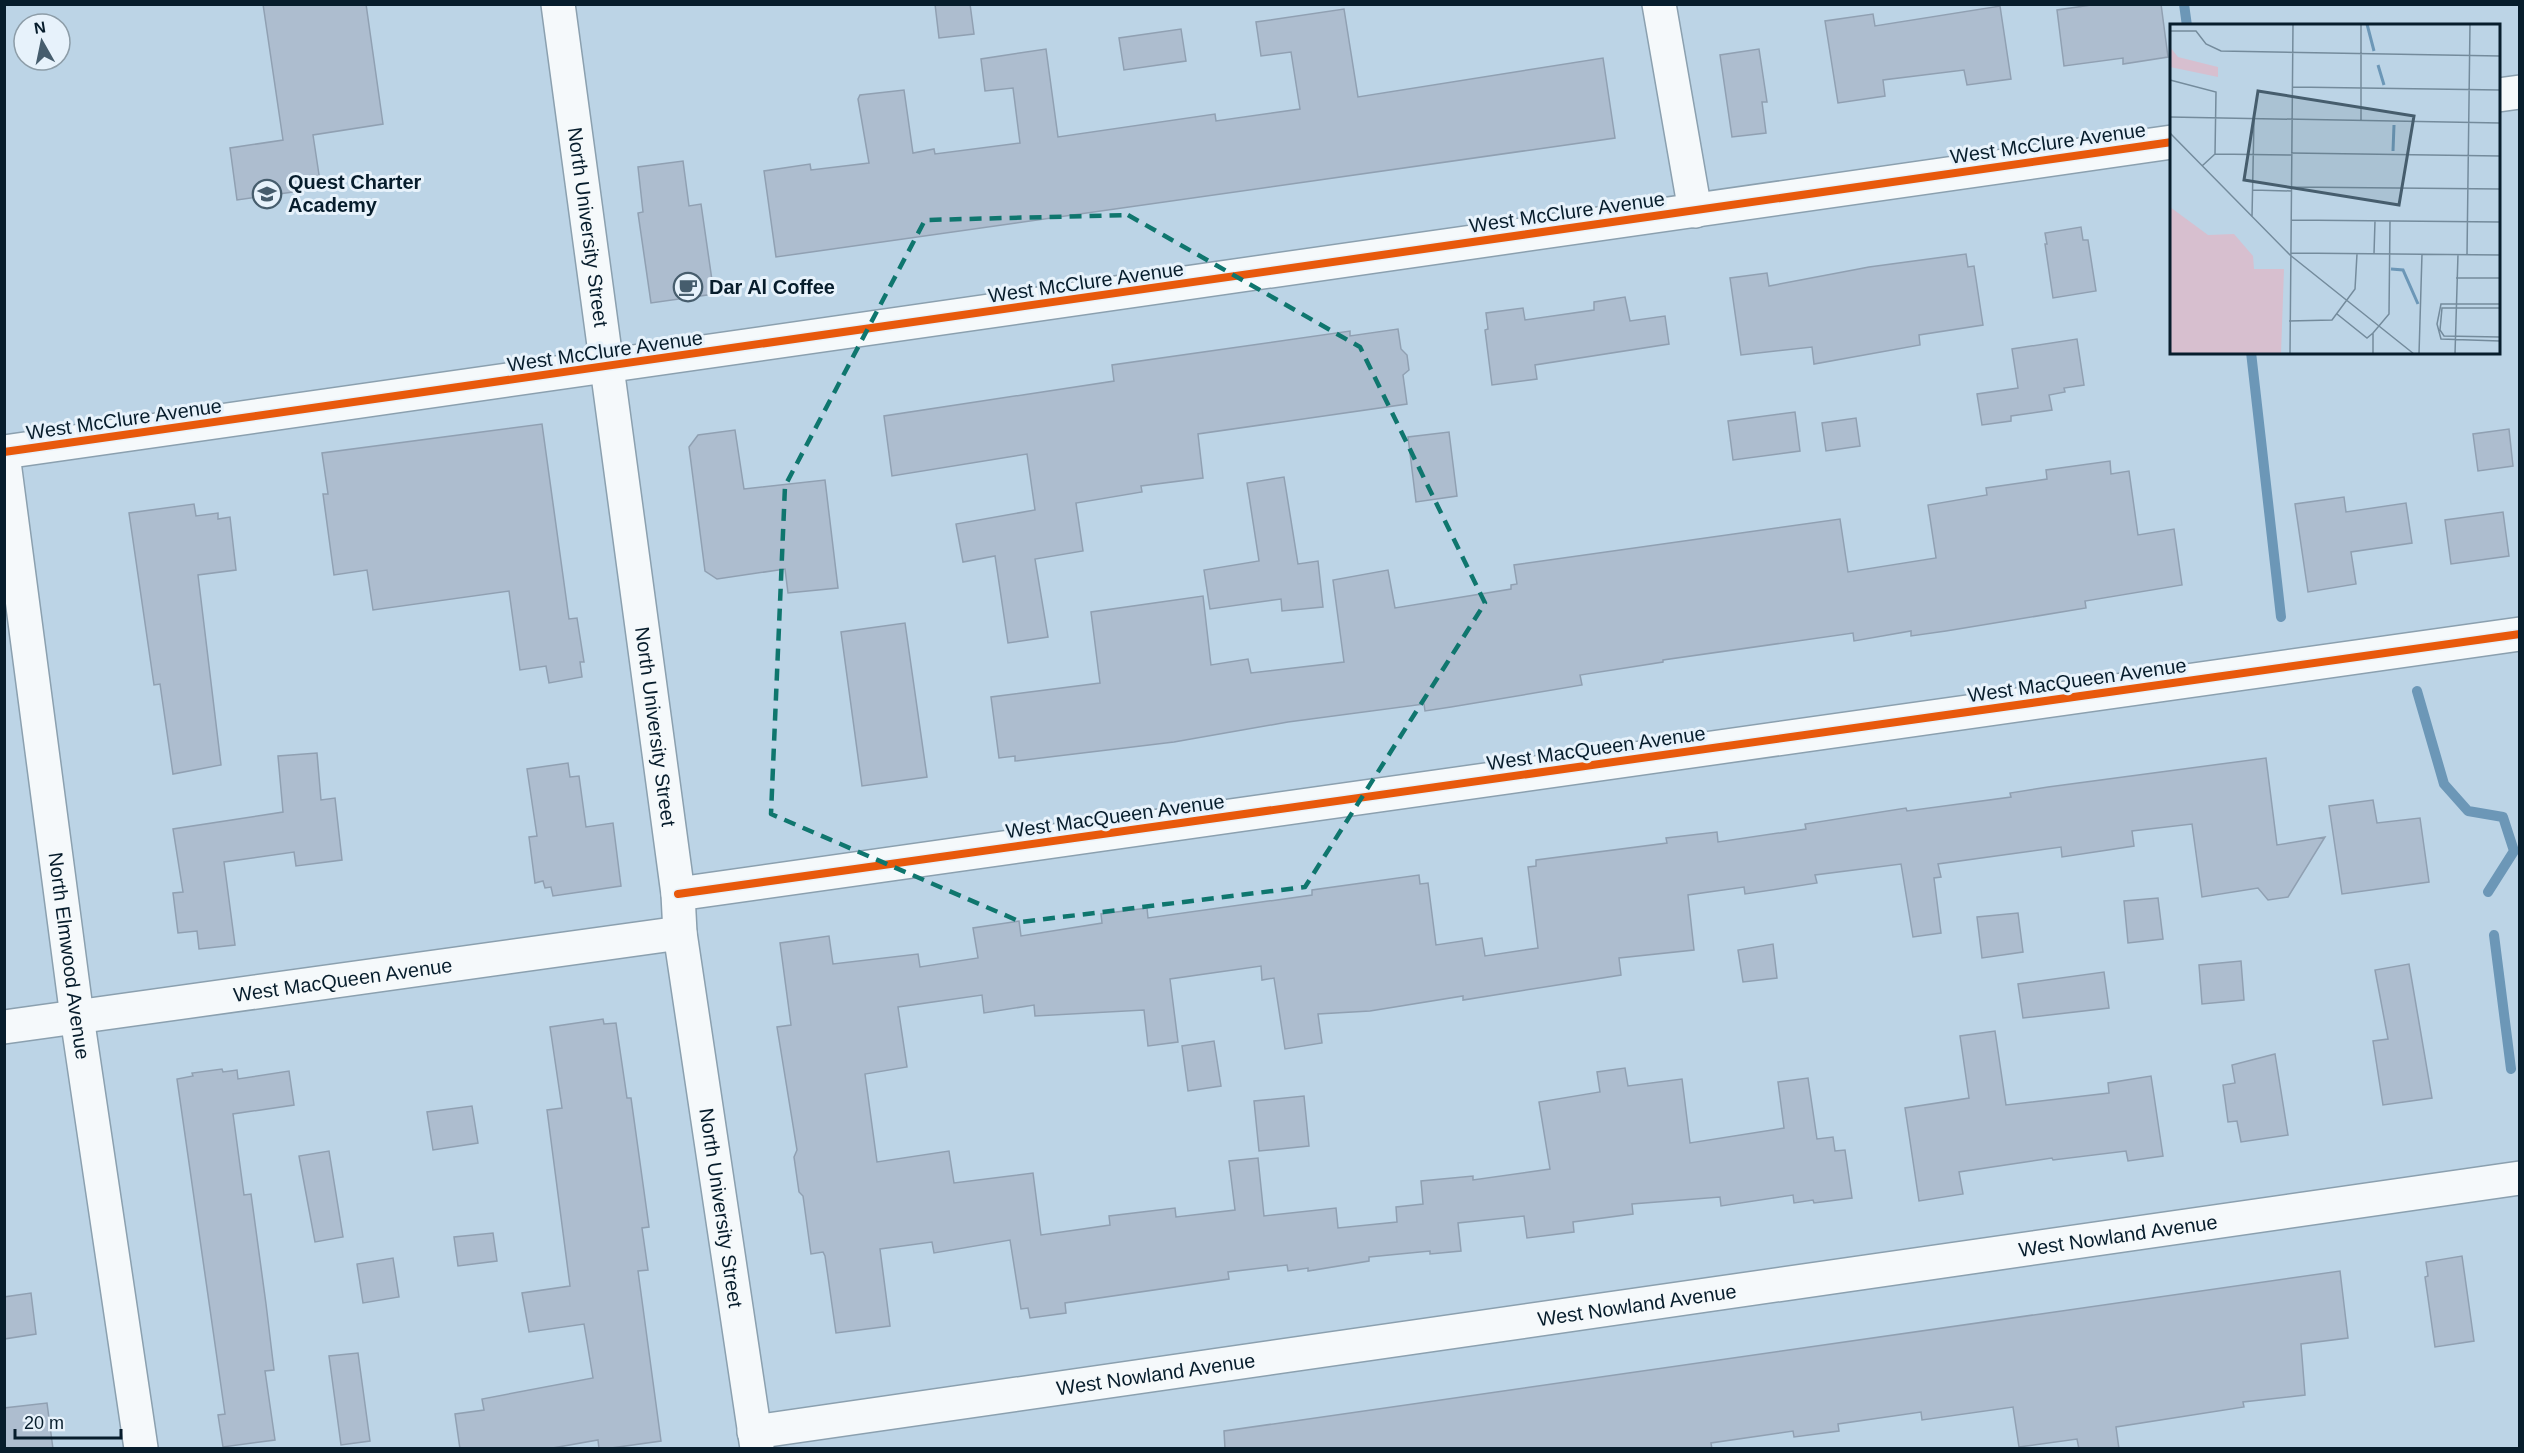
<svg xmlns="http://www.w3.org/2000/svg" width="2524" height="1453" font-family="Helvetica,sans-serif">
	<rect width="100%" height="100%" fill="#bcd4e6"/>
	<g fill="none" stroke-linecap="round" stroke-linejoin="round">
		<path stroke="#6c97b7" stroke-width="10" d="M 2184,4 L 2187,26
			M 2251,352 L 2281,617
			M 2417,691 L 2444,784 L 2468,811 L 2503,817 L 2514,851 L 2488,892
			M 2494,935 L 2511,1069"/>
	</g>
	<path fill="#adbdcf" stroke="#90a0b2" stroke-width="1.5" d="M 263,4 L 366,4 L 383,124 L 313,135 L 321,188 L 237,200 L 230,148 L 283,140 Z
		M 935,4 L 970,4 L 974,34 L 939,38 Z
		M 2098,4 L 2161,4 L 2168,57 L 2123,64 L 2123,58 L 2064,66 L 2057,10 Z
		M 2000,6 L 2011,79 L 1967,85 L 1964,70 L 1883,80 L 1885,96 L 1838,103 L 1825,21 L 1873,14 L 1875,26 Z
		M 1344,9 L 1358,97 L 1603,58 L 1615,138 L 776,257 L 764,171 L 810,164 L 811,170 L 869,163 L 858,99 L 860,95 L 904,90 L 913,153 L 934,149 L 935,154 L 1020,143 L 1013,88 L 985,91 L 981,59 L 1046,49 L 1058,137 L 1215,114 L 1216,121 L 1300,109 L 1291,52 L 1261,56 L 1256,22 Z
		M 1181,29 L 1186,61 L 1124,70 L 1119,38 Z
		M 1759,49 L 1767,102 L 1762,102 L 1766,133 L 1732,137 L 1720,55 Z
		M 683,161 L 689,206 L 701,204 L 714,294 L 651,303 L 638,213 L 643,212 L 638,167 Z
		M 2081,227 L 2083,240 L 2088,240 L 2096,291 L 2053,298 L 2045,244 L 2047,244 L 2045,233 Z
		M 1966,254 L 1968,267 L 1974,266 L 1983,325 L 1919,335 L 1920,345 L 1814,364 L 1812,347 L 1741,355 L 1730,278 L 1767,273 L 1769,286 L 1869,267 Z
		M 1625,297 L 1630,321 L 1665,316 L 1669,344 L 1535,365 L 1537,379 L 1492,385 L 1485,330 L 1488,329 L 1486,313 L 1523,308 L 1525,320 L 1594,310 L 1594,302 Z
		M 1398,329 L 1401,349 L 1407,355 L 1409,370 L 1403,375 L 1407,404 L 1198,434 L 1203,478 L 1141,486 L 1142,492 L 1076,503 L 1083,551 L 1035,559 L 1048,637 L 1008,643 L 995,556 L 963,562 L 956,524 L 1035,510 L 1027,454 L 892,476 L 884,416 L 1114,381 L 1112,365 L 1350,331 L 1350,336 Z
		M 2077,339 L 2084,385 L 2064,388 L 2065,392 L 2049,395 L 2052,410 L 2011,416 L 2011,421 L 1982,425 L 1977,394 L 2018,388 L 2012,349 Z
		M 1795,412 L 1800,451 L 1733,460 L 1728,421 Z
		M 1856,418 L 1860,446 L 1826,451 L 1822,423 Z
		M 542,424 L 569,619 L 577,618 L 584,662 L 580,662 L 582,677 L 549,683 L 546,666 L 520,670 L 509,591 L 373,610 L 367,570 L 334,575 L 323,494 L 328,494 L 322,453 Z
		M 2509,429 L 2513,466 L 2478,471 L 2473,434 Z
		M 735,430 L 744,489 L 825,480 L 838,588 L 788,593 L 785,569 L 717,579 L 705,571 L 689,447 L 698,435 Z
		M 1449,432 L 1457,496 L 1416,502 L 1408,437 Z
		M 2110,461 L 2111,474 L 2129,471 L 2138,535 L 2174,529 L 2182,585 L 2085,601 L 2086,608 L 1946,631 L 1911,636 L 1911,631 L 1854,641 L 1853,633 L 1663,660 L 1663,662 L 1580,675 L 1582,685 L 1451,707 L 1425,711 L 1424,704 L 1288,722 L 1174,742 L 1015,761 L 1015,756 L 999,758 L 991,697 L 1100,683 L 1091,612 L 1203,596 L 1211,665 L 1248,659 L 1251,673 L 1344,662 L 1333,580 L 1388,570 L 1395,608 L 1511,589 L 1511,585 L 1517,584 L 1514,565 L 1840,519 L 1848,572 L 1936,558 L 1928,505 L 1987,495 L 1986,488 L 2047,479 L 2046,470 Z
		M 1284,477 L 1298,564 L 1318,561 L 1323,607 L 1282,611 L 1281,599 L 1210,609 L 1204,570 L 1259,561 L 1247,483 Z
		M 2344,497 L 2346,512 L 2406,503 L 2412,543 L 2351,552 L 2356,584 L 2308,592 L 2295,504 Z
		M 194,504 L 196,516 L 218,513 L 218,519 L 230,517 L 236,570 L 198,575 L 221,765 L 173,774 L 160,684 L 154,685 L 129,513 Z
		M 2503,512 L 2509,556 L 2451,564 L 2445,520 Z
		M 905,623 L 927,777 L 862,786 L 841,632 Z
		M 317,753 L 321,800 L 335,798 L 342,860 L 296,866 L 294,852 L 224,862 L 235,945 L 199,949 L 197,931 L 178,933 L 173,893 L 183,892 L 173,829 L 283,812 L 278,756 Z
		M 2266,758 L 2277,845 L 2325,837 L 2288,897 L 2268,900 L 2258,888 L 2202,897 L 2192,824 L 2132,831 L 2134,846 L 2062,857 L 2061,847 L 1938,864 L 1941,877 L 1934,878 L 1941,933 L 1913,937 L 1901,864 L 1815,875 L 1817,883 L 1745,894 L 1744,887 L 1688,895 L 1694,950 L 1619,958 L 1621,975 L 1463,1000 L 1463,996 L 1370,1011 L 1318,1014 L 1322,1043 L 1285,1049 L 1274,978 L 1262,980 L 1261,966 L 1170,979 L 1178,1042 L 1148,1046 L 1144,1010 L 1035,1016 L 1034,1005 L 984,1013 L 982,995 L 898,1007 L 907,1067 L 865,1074 L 877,1162 L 949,1151 L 954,1183 L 1033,1173 L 1041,1235 L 1110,1225 L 1109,1216 L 1175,1208 L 1176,1217 L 1235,1210 L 1229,1161 L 1258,1158 L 1264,1216 L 1336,1208 L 1338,1228 L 1397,1222 L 1396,1207 L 1423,1204 L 1421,1181 L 1473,1176 L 1473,1180 L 1550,1169 L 1539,1102 L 1600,1092 L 1597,1072 L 1625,1068 L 1628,1086 L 1682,1079 L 1690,1143 L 1784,1128 L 1778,1082 L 1808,1078 L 1817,1139 L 1833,1137 L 1835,1151 L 1845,1150 L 1852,1198 L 1814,1203 L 1813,1200 L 1794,1203 L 1793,1195 L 1721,1206 L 1720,1197 L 1632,1204 L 1633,1214 L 1573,1222 L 1574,1232 L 1527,1238 L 1524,1216 L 1458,1223 L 1461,1251 L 1430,1254 L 1430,1251 L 1369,1257 L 1369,1261 L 1308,1271 L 1308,1268 L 1288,1271 L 1287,1265 L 1228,1272 L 1229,1279 L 1065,1303 L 1066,1313 L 1030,1318 L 1028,1308 L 1021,1309 L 1010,1240 L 934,1253 L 932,1242 L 880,1249 L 890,1326 L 836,1333 L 825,1256 L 823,1252 L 811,1254 L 803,1196 L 799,1192 L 794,1157 L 797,1150 L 777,1027 L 791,1025 L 780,943 L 829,936 L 833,964 L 918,954 L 920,967 L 978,958 L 973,928 L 1019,921 L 1021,936 L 1102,923 L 1101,914 L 1147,908 L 1148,918 L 1312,895 L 1312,890 L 1419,875 L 1420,884 L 1428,883 L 1436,945 L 1482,938 L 1485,956 L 1538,948 L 1528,867 L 1536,866 L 1536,860 L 1667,843 L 1666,838 L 1717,832 L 1718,842 L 1806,829 L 1805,824 L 1906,808 L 1907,811 L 2011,797 L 2010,793 L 2048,787 Z
		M 568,763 L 570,777 L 579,776 L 586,827 L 613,823 L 621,886 L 553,896 L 551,887 L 545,888 L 543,881 L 535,883 L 529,837 L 537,836 L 527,769 Z
		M 2373,800 L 2377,823 L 2420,818 L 2429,882 L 2342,894 L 2329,806 Z
		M 2158,898 L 2163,939 L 2128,943 L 2124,901 Z
		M 2018,913 L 2023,952 L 1982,958 L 1977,917 Z
		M 1773,944 L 1777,978 L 1743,982 L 1738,950 Z
		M 2241,961 L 2244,1000 L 2202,1004 L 2199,965 Z
		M 2409,964 L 2432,1098 L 2383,1105 L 2373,1041 L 2388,1039 L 2375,970 Z
		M 2104,972 L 2109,1008 L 2023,1018 L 2018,984 Z
		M 603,1019 L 604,1024 L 616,1023 L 627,1098 L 631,1098 L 649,1227 L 642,1228 L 648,1270 L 638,1271 L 661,1441 L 604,1449 L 599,1449 L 598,1440 L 547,1449 L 460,1449 L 455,1414 L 484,1410 L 482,1399 L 593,1378 L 584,1324 L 529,1332 L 522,1293 L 570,1286 L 547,1110 L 562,1108 L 550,1027 Z
		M 1995,1031 L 2006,1105 L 2109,1093 L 2108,1083 L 2151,1076 L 2163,1156 L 2128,1161 L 2126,1151 L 2053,1160 L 2052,1158 L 1959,1172 L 1963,1194 L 1919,1201 L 1905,1108 L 1969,1098 L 1960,1036 Z
		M 1214,1041 L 1221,1086 L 1188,1091 L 1182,1046 Z
		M 2275,1054 L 2288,1135 L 2241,1142 L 2237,1121 L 2228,1122 L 2223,1085 L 2235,1083 L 2232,1065 Z
		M 222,1069 L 223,1072 L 237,1070 L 238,1079 L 289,1071 L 294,1105 L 233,1114 L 244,1195 L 251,1194 L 266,1304 L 274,1370 L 265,1371 L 275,1440 L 223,1447 L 218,1415 L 225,1414 L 177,1079 L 193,1076 L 192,1073 Z
		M 1304,1096 L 1309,1146 L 1259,1151 L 1254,1101 Z
		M 472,1106 L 478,1143 L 433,1150 L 427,1112 Z
		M 329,1151 L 343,1237 L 315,1242 L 299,1156 Z
		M 493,1233 L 497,1261 L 458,1266 L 454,1237 Z
		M 2462,1256 L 2474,1341 L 2435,1347 L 2425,1277 L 2428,1276 L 2426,1262 Z
		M 393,1258 L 399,1297 L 363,1303 L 357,1264 Z
		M 2340,1271 L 2348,1338 L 2301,1344 L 2305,1395 L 2243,1402 L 2244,1407 L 2116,1427 L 2119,1449 L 2079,1449 L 2077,1439 L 2019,1447 L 2013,1407 L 1922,1420 L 1921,1412 L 1838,1424 L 1839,1431 L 1794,1437 L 1793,1431 L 1711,1443 L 1712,1449 L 1225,1449 L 1224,1431 Z
		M 31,1293 L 36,1334 L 4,1339 L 4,1297 Z
		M 358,1353 L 370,1441 L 341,1445 L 329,1356 Z
		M 47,1403 L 53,1449 L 4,1449 L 4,1408 Z"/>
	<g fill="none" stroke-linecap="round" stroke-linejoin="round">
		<g stroke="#8ba0af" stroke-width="36">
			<g id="minor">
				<path d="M 1659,4 L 1695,211"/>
				<path d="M 2498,95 L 2520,92"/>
				<path d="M 4,452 L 2172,142"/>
				<path id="s1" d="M 4,462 L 77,1017 L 141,1448"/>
				<path d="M 678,894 L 2520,634"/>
				<path id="s2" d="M 4,1027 L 680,933"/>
				<path id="s3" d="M 754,1432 L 2520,1178"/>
			</g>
		</g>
		<g stroke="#8ba0af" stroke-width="36">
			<g id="major">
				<path id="s4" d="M 558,4 L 678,894 L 680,933 L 757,1448"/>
			</g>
		</g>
		<use href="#minor" stroke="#f5f9fb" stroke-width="33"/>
		<use href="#major" stroke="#f5f9fb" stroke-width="33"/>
		<g stroke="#e7f2fb" stroke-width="11">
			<path id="cycleway" d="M 4,452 L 2172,142
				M 678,894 L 2520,634"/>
		</g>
		<use href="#cycleway" stroke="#e8590c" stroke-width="8"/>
	</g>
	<path fill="none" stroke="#0f766e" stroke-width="4.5" stroke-dasharray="12 8" stroke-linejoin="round" d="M 1128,215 L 1360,347 L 1485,603 L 1305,887 L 1021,922 L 771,814 L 785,486 L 925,220 Z"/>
	<defs>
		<g id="school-ring" transform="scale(1.5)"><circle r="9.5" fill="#e7f2fb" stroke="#465d6d" stroke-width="1.5"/><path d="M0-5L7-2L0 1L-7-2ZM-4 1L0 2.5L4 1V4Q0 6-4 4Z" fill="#465d6d"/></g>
		<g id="cafe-ring" transform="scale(1.5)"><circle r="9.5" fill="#e7f2fb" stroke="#465d6d" stroke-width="1.5"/><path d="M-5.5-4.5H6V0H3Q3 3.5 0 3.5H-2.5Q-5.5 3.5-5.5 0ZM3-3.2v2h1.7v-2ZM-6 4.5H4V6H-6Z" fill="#465d6d"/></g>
	</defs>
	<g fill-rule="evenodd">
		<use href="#school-ring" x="267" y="194"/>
		<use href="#cafe-ring" x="688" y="287"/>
	</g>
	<g text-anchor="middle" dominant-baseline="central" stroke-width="6" stroke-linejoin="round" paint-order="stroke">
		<g font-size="20" fill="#071d2c" stroke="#e7f2fb">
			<text transform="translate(2048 143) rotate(-8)">West McClure Avenue</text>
			<text transform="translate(1567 212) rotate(-8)">West McClure Avenue</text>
			<text stroke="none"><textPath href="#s4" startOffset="225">North University Street</textPath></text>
			<text transform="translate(1086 282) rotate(-8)">West McClure Avenue</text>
			<text transform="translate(605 351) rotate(-8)">West McClure Avenue</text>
			<text transform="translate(124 419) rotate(-8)">West McClure Avenue</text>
			<text transform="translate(2077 680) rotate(-8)">West MacQueen Avenue</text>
			<text stroke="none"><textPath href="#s4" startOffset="729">North University Street</textPath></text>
			<text transform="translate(1596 748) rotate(-8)">West MacQueen Avenue</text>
			<text transform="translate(1115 816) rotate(-8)">West MacQueen Avenue</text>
			<text stroke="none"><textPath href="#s1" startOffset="498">North Elmwood Avenue</textPath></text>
			<text stroke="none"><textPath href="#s2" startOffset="342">West MacQueen Avenue</textPath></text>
			<text stroke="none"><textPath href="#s4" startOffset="1215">North University Street</textPath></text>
			<text stroke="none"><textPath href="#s3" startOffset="1378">West Nowland Avenue</textPath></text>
			<text stroke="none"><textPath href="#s3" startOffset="892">West Nowland Avenue</textPath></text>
			<text stroke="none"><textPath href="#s3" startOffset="406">West Nowland Avenue</textPath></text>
		</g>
		<g font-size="20" font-weight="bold" fill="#071d2c" stroke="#e7f2fb" text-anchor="start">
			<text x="288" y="182">Quest Charter<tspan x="288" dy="23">Academy</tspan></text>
			<text x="709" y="287">Dar Al Coffee</text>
		</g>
	</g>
	<g transform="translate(2170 24)">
		<rect width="330" height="330" fill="#bcd4e6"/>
		<path d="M 0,23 L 8,33 L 48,43 L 48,53 L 0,43 ZM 0,183 L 38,211 L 64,210 L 83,232 L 84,245 L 114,245 L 111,330 L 0,330 Z" fill="#d7bfcf"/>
		<path fill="none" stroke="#6c97b7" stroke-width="3" d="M 197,0 L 204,27M 208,41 L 214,61M 223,127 L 224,101M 221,245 L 233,246 L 248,280"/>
		<path fill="none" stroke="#748b9c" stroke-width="1.5" d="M 0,7 L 26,7 L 36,20 L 51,27 L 330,32M 0,56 L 46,68 L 45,130 L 32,142M 123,63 L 330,66M 0,93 L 330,99M 191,97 L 191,0M 0,109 L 120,231 L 244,330M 121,129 L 330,132M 45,130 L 121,131M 121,163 L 330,165M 83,166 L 121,167M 82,193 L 84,95M 121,196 L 330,198M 121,229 L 330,231M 204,230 L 205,197M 297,231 L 300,0M 286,254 L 330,254M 330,280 L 271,280 L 267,300 L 271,315 L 330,317M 330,284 L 272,284 L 270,306 L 274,312 L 330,313M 167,290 L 197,314 L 203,309M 119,297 L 162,296 L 185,265 L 187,230M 120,330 L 123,0M 203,330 L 203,309 L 219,290 L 220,197M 249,330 L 252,230M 285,330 L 288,230"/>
		<path fill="#465d6d" fill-opacity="0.15" stroke="#465d6d" stroke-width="3" d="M 88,67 L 244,92 L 229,181 L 74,156 Z"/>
		<rect width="330" height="330" fill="none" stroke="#071d2c" stroke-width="3"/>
	</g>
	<rect width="2524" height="1453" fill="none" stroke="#071d2c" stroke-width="12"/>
	<g transform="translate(42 42) rotate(351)"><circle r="28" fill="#e7f2fb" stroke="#8d9da8" stroke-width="1.5"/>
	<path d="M0-4.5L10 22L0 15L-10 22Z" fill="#465d6d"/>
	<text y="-9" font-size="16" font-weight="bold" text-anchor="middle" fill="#071d2c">N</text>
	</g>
	<path d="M15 1429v9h106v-9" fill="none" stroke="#071d2c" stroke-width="3"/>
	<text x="24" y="1429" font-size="18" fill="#071d2c" stroke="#e7f2fb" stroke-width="4.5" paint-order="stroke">20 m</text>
</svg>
